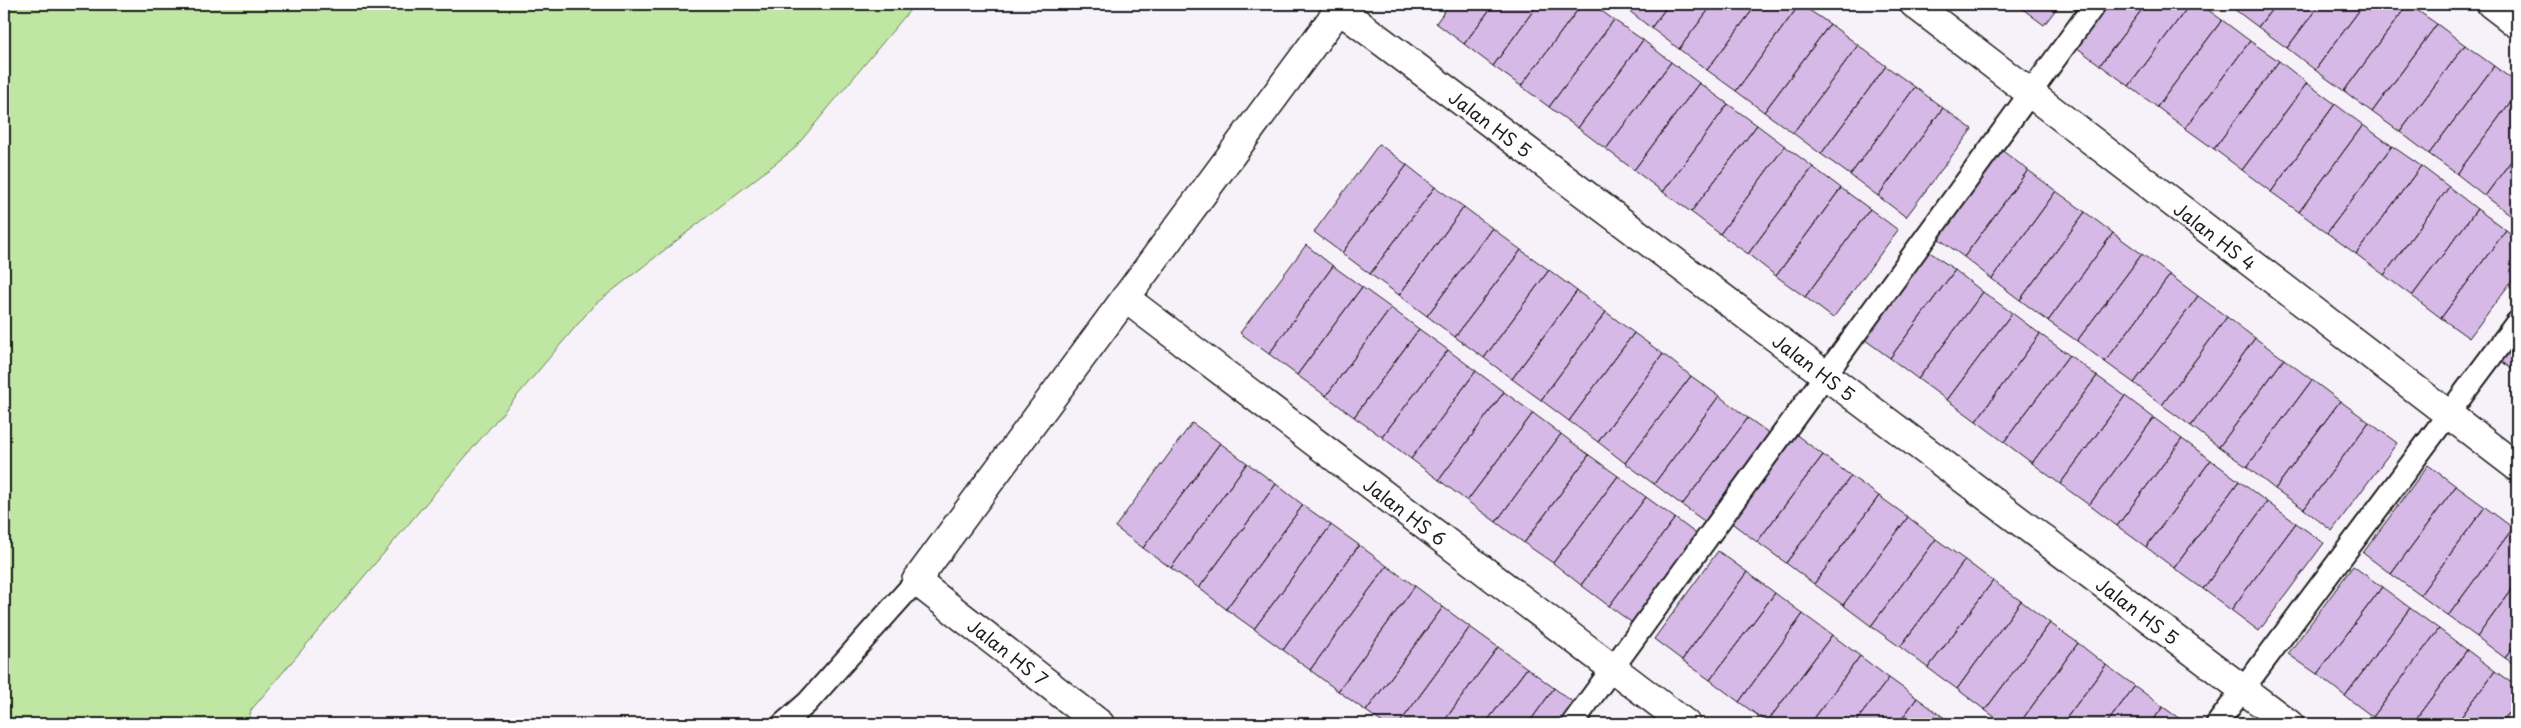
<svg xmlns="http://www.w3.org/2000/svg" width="2521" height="728" font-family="'Playpen Sans',sans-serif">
	<rect width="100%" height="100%" fill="#f7f1fa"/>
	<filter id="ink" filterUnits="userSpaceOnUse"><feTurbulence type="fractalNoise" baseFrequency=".02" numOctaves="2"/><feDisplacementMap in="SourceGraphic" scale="10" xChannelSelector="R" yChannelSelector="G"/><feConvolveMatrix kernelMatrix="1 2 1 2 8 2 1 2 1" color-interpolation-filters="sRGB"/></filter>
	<g filter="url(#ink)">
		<path fill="#bfe6a2" stroke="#6e815f" d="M 4,4 L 915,4 L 794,149 L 594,305 L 251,710 L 248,724 L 4,724 Z"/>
		<path fill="#d6b9e6" stroke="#1c1c1c" d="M 1450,4 L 1494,4 L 1464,44 L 1436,23 Z
			M 1494,4 L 1538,4 L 1493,66 L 1464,44 Z
			M 1538,4 L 1582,4 L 1521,86 L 1493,66 Z
			M 1582,4 L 1592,4 L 1614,20 L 1549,107 L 1521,86 Z
			M 1625,4 L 1669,4 L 1651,28 L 1623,6 Z
			M 1669,4 L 1713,4 L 1679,49 L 1651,28 Z
			M 1713,4 L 1757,4 L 1707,70 L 1679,49 Z
			M 1757,4 L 1800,4 L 1736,91 L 1707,70 Z
			M 1800,4 L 1830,24 L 1764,112 L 1736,91 Z
			M 2016,4 L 2060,4 L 2044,25 Z
			M 2102,4 L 2146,4 L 2100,65 L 2072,44 Z
			M 2146,4 L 2190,4 L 2129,86 L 2100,65 Z
			M 2190,4 L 2200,4 L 2222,20 L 2157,107 L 2129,86 Z
			M 2232,4 L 2276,4 L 2258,27 L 2230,6 Z
			M 2276,4 L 2320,4 L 2287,48 L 2258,27 Z
			M 2320,4 L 2364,4 L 2315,70 L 2287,48 Z
			M 2364,4 L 2408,4 L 2344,91 L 2315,70 Z
			M 2408,4 L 2437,24 L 2372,112 L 2344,91 Z
			M 1614,20 L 1643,40 L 1578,128 L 1549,107 Z
			M 2222,20 L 2250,41 L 2185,128 L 2157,107 Z
			M 1830,24 L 1858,45 L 1793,133 L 1764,112 Z
			M 2437,24 L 2465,45 L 2400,132 L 2372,112 Z
			M 1643,40 L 1671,62 L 1606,149 L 1578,128 Z
			M 2250,41 L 2279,61 L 2214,149 L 2185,128 Z
			M 1858,45 L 1886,66 L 1821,154 L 1793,133 Z
			M 2465,45 L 2494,66 L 2429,154 L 2400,132 Z
			M 2279,61 L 2307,83 L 2242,170 L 2214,149 Z
			M 1671,62 L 1699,83 L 1634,170 L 1606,149 Z
			M 1886,66 L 1915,87 L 1850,175 L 1821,154 Z
			M 2494,66 L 2517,83 L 2517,93 L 2457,174 L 2429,154 Z
			M 1699,83 L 1728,104 L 1663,192 L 1634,170 Z
			M 2307,83 L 2335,104 L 2271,192 L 2242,170 Z
			M 1915,87 L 1943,108 L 1878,196 L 1850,175 Z
			M 2517,93 L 2517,153 L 2485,196 L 2457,174 Z
			M 1728,104 L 1757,125 L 1691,212 L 1663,192 Z
			M 2335,104 L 2363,125 L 2299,212 L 2271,192 Z
			M 1943,108 L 1972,129 L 1906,217 L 1878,196 Z
			M 1757,125 L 1785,146 L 1720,234 L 1691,212 Z
			M 2363,125 L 2392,146 L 2327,233 L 2299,212 Z
			M 1379,144 L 1407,165 L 1342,253 L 1314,232 Z
			M 1785,146 L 1813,167 L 1748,254 L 1720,234 Z
			M 2392,146 L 2421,166 L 2356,254 L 2327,233 Z
			M 2000,149 L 2028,170 L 1964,257 L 1935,236 Z
			M 2517,153 L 2517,213 L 2514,217 L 2485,196 Z
			M 1407,165 L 1435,187 L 1370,274 L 1342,253 Z
			M 2421,166 L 2449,187 L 2384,275 L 2356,254 Z
			M 1813,167 L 1841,188 L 1776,276 L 1748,254 Z
			M 2028,170 L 2056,191 L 1992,279 L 1964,257 Z
			M 1435,187 L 1464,207 L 1399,295 L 1370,274 Z
			M 2449,187 L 2477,209 L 2412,296 L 2384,275 Z
			M 1841,188 L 1870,209 L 1805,297 L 1776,276 Z
			M 2056,191 L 2085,212 L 2020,300 L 1992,279 Z
			M 1464,207 L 1492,228 L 1427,316 L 1399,295 Z
			M 1870,209 L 1898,230 L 1833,318 L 1805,297 Z
			M 2477,209 L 2506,230 L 2441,318 L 2412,296 Z
			M 2085,212 L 2113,233 L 2048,321 L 2020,300 Z
			M 1492,228 L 1521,250 L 1455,337 L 1427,316 Z
			M 2506,230 L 2517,238 L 2517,274 L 2469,338 L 2441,318 Z
			M 2113,233 L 2142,254 L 2077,341 L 2048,321 Z
			M 1306,245 L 1333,266 L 1269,354 L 1240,333 Z
			M 1521,250 L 1549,270 L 1484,358 L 1455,337 Z
			M 1927,250 L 1955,270 L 1890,358 L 1861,337 Z
			M 2142,254 L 2170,275 L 2105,362 L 2077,341 Z
			M 1333,266 L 1362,287 L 1297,375 L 1269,354 Z
			M 1549,270 L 1577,291 L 1512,379 L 1484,358 Z
			M 1955,270 L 1983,292 L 1918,379 L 1890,358 Z
			M 2170,275 L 2198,296 L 2134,383 L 2105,362 Z
			M 1362,287 L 1391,308 L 1326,396 L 1297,375 Z
			M 1577,291 L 1606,312 L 1541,400 L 1512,379 Z
			M 1983,292 L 2012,313 L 1947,400 L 1918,379 Z
			M 2198,296 L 2227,317 L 2162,405 L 2134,383 Z
			M 1391,308 L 1419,329 L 1354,417 L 1326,396 Z
			M 1606,312 L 1634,333 L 1569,421 L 1541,400 Z
			M 2012,313 L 2040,334 L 1976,421 L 1947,400 Z
			M 2227,317 L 2255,338 L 2191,426 L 2162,405 Z
			M 1419,329 L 1448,350 L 1382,437 L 1354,417 Z
			M 1634,333 L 1663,354 L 1598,442 L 1569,421 Z
			M 2040,334 L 2069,355 L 2004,442 L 1976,421 Z
			M 2255,338 L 2284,359 L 2219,447 L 2191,426 Z
			M 2517,340 L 2517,373 L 2501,361 Z
			M 1448,350 L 1476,371 L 1411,459 L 1382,437 Z
			M 1663,354 L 1691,376 L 1625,463 L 1598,442 Z
			M 2069,355 L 2097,376 L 2032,463 L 2004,442 Z
			M 2284,359 L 2312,380 L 2247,467 L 2219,447 Z
			M 1476,371 L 1504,392 L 1439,480 L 1411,459 Z
			M 1691,376 L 1719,396 L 1654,484 L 1625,463 Z
			M 2097,376 L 2125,396 L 2060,484 L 2032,463 Z
			M 2312,380 L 2340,401 L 2275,489 L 2247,467 Z
			M 1504,392 L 1533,413 L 1467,501 L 1439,480 Z
			M 1719,396 L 1748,418 L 1682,505 L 1654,484 Z
			M 2125,396 L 2154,418 L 2089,505 L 2060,484 Z
			M 2340,401 L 2369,422 L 2304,509 L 2275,489 Z
			M 1533,413 L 1561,434 L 1496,522 L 1467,501 Z
			M 1748,418 L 1776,438 L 1711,526 L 1682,505 Z
			M 2154,418 L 2182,439 L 2117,526 L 2089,505 Z
			M 2369,422 L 2397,443 L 2332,531 L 2304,509 Z
			M 1192,423 L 1220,443 L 1143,548 L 1115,527 Z
			M 1794,433 L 1823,455 L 1757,542 L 1729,521 Z
			M 1561,434 L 1589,455 L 1524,543 L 1496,522 Z
			M 2182,439 L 2211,460 L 2146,547 L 2117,526 Z
			M 1220,443 L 1247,463 L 1171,568 L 1143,548 Z
			M 1589,455 L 1618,476 L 1553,563 L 1524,543 Z
			M 1823,455 L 1851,476 L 1786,563 L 1757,542 Z
			M 2211,460 L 2239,481 L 2174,568 L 2146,547 Z
			M 1247,463 L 1276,484 L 1199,588 L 1171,568 Z
			M 2428,465 L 2456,486 L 2391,574 L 2363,553 Z
			M 1618,476 L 1646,497 L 1581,585 L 1553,563 Z
			M 1851,476 L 1879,496 L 1814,584 L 1786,563 Z
			M 2239,481 L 2267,502 L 2203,589 L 2174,568 Z
			M 1276,484 L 1303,505 L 1226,609 L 1199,588 Z
			M 2456,486 L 2485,507 L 2420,595 L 2391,574 Z
			M 1879,496 L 1908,517 L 1843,605 L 1814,584 Z
			M 1646,497 L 1675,518 L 1609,606 L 1581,585 Z
			M 2267,502 L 2296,523 L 2231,610 L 2203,589 Z
			M 1303,505 L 1331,525 L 1254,629 L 1226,609 Z
			M 2485,507 L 2513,528 L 2448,616 L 2420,595 Z
			M 1908,517 L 1936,539 L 1871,626 L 1843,605 Z
			M 1675,518 L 1703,539 L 1638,627 L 1609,606 Z
			M 2296,523 L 2324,543 L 2259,631 L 2231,610 Z
			M 1331,525 L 1359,545 L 1283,650 L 1254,629 Z
			M 2513,528 L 2517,531 L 2517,582 L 2477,637 L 2448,616 Z
			M 1936,539 L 1965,560 L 1900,647 L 1871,626 Z
			M 1359,545 L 1387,566 L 1310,670 L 1283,650 Z
			M 1718,551 L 1747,572 L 1682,660 L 1654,639 Z
			M 1965,560 L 1993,581 L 1928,668 L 1900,647 Z
			M 1387,566 L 1415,586 L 1338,691 L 1310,670 Z
			M 2353,566 L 2382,587 L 2317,674 L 2288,654 Z
			M 1747,572 L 1775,593 L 1710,680 L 1682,660 Z
			M 1993,581 L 2021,601 L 1957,689 L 1928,668 Z
			M 2517,582 L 2517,642 L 2505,658 L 2477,637 Z
			M 1415,586 L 1443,607 L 1366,711 L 1338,691 Z
			M 2382,587 L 2410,608 L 2345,696 L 2317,674 Z
			M 1775,593 L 1803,614 L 1739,702 L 1710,680 Z
			M 2021,601 L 2050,623 L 1985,710 L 1957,689 Z
			M 1443,607 L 1470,627 L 1399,724 L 1384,724 L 1366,711 Z
			M 2410,608 L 2439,629 L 2373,717 L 2345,696 Z
			M 1803,614 L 1832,635 L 1767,722 L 1739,702 Z
			M 2050,623 L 2078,643 L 2019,724 L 2004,724 L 1985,710 Z
			M 1470,627 L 1498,647 L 1442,724 L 1399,724 Z
			M 2439,629 L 2467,650 L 2412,724 L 2384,724 L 2373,717 Z
			M 1832,635 L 1860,656 L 1810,724 L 1769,724 L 1767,722 Z
			M 2517,642 L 2517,666 L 2505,658 Z
			M 2078,643 L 2106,665 L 2062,724 L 2019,724 Z
			M 1498,647 L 1527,668 L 1485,724 L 1442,724 Z
			M 2467,650 L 2495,671 L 2456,724 L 2412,724 Z
			M 1860,656 L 1889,678 L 1854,724 L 1810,724 Z
			M 2106,665 L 2135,686 L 2106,724 L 2062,724 Z
			M 1527,668 L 1554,688 L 1528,724 L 1485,724 Z
			M 2495,671 L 2517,687 L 2517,701 L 2500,724 L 2456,724 Z
			M 1889,678 L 1917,698 L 1898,724 L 1854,724 Z
			M 2135,686 L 2163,707 L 2150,724 L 2106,724 Z
			M 1554,688 L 1582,709 L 1571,724 L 1528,724 Z
			M 1917,698 L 1946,719 L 1941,724 L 1898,724 Z
			M 2517,701 L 2517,724 L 2500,724 Z
			M 2163,707 L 2187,724 L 2150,724 Z
			M 1946,719 L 1953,724 L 1941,724 Z"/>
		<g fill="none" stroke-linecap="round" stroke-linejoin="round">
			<g stroke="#1c1c1c" stroke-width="25">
				<path id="lane" d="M 783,724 L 807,703 L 916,581
					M 1572,724 L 2095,4
					M 2217,724 L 2517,322"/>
			</g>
			<g stroke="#1c1c1c" stroke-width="31">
				<g id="street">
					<path id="s1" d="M 1914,4 L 2517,467"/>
					<path d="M 2491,4 L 2517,24"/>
					<path id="s2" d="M 1339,9 L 2289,724"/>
					<path id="s3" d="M 1125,298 L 1686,724"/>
					<path d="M 1100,724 L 916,581 L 1343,4"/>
				</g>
			</g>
			<use href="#lane" stroke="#fff" stroke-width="21"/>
			<use href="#street" stroke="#fff" stroke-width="28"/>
		</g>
	</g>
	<g text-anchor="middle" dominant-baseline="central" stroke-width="4" stroke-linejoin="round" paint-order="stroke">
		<g font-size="18" fill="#1c1c1c" stroke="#fff">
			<text stroke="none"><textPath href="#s2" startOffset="190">Jalan HS 5</textPath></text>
			<text stroke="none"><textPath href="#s1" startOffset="380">Jalan HS 4</textPath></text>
			<text stroke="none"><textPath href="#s2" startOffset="595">Jalan HS 5</textPath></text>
			<text stroke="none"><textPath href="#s3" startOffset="352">Jalan HS 6</textPath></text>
			<text stroke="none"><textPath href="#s2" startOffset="1000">Jalan HS 5</textPath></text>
			<text transform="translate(1008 652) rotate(38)">Jalan HS 7</text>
		</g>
	</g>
	<rect width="2521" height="728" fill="none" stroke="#fff" stroke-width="20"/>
	<rect x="10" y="10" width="2501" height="708" fill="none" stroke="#1c1c1c" stroke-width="2" filter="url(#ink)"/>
</svg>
